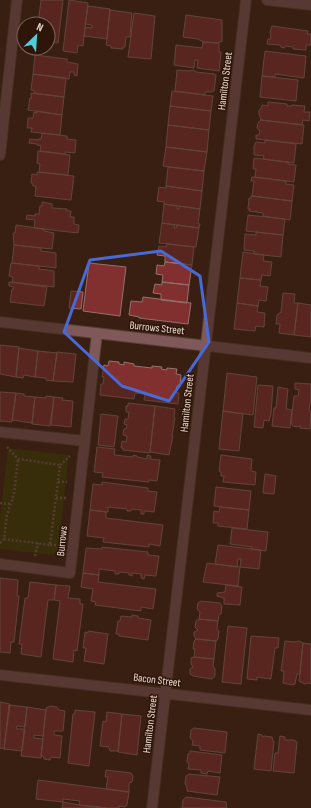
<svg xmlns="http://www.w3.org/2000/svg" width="311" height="808" font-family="'Sofia Sans Condensed',sans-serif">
	<rect width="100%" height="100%" fill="#391f12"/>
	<path fill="#353e00" d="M 8,448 L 69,455 L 58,550 L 52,555 L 0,549 L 0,517 Z"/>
	<path fill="#81302f" stroke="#95716e" d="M 41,0 L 63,0 L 58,43 L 48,42 L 48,24 L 38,24 Z
		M 69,0 L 88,3 L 83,46 L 78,45 L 77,53 L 63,51 Z
		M 88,6 L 110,9 L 107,39 L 84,36 L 85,27 L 92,28 L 92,25 L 85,24 Z
		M 110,10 L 132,13 L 130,37 L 126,37 L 125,47 L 123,47 L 123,49 L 111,48 L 111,46 L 106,45 Z
		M 134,13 L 155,16 L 151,59 L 128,57 Z
		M 186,15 L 222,20 L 222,42 L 220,41 L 219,43 L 203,42 L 198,39 L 183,37 Z
		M 272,26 L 308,31 L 307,34 L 311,34 L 311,45 L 306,45 L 306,50 L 293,49 L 293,47 L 285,46 L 284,48 L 281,47 L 280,45 L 267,44 L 268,39 L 271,39 L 270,32 Z
		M 203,42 L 219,43 L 219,52 L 221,52 L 219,71 L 197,68 L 198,60 L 195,60 L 194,68 L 174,65 L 176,45 L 202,48 Z
		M 265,51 L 306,56 L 304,78 L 275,74 L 275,77 L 262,76 Z
		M 35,55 L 67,59 L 67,62 L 78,64 L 77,76 L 74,75 L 74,72 L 70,72 L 69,79 L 33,74 Z
		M 177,70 L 189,71 L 194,70 L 196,72 L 214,74 L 216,75 L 214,91 L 212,92 L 205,92 L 205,95 L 175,91 Z
		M 33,74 L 66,78 L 64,97 L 34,93 L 35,91 L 31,90 Z
		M 262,76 L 298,80 L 296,101 L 260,97 Z
		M 172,91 L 213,96 L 211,111 L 170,106 Z
		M 31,93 L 64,97 L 62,115 L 28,110 L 30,98 L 32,98 L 31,97 Z
		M 268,102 L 287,104 L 287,106 L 292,106 L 292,105 L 305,106 L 304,112 L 310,112 L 309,121 L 303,120 L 302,125 L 261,120 L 259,114 L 259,110 L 261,109 L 262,105 L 268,106 Z
		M 170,106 L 211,111 L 209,130 L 168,125 Z
		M 37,111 L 62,115 L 60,135 L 31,132 L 32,128 L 27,128 L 28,118 L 33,118 L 34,112 L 37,113 Z
		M 261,120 L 304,125 L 302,144 L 256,139 L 256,135 L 259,135 L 260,131 L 257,128 L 258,123 Z
		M 168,125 L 209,130 L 207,152 L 166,147 Z
		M 42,133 L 67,136 L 67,139 L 76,140 L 75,153 L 65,152 L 65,154 L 40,151 L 41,146 L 37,145 L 37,144 L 29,143 L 30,139 L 38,140 L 38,139 L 41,139 Z
		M 265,140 L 296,144 L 294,163 L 263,159 L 264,156 L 254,155 L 254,146 L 256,142 L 265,143 Z
		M 166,147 L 207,152 L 204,171 L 163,166 Z
		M 38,151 L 70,155 L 68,175 L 39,172 L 40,164 L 37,163 Z
		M 254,158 L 288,162 L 288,164 L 296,165 L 294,182 L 255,177 L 256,169 L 253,169 Z
		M 168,167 L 204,171 L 202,191 L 166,186 Z
		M 37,172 L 74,176 L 71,200 L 35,196 L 36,186 L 33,186 L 33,184 L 31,183 L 32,174 L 37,175 Z
		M 252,177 L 286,181 L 286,184 L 294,185 L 292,201 L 252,196 L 254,181 L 251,181 Z
		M 166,186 L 202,191 L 200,209 L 164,204 L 164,202 L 157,201 L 159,187 L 166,188 Z
		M 251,196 L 292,201 L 290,220 L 263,216 L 263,213 L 249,211 L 250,209 L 248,209 L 249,198 L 251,198 Z
		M 42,202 L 52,204 L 52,208 L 67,209 L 67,211 L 71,211 L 70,217 L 74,217 L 74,224 L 79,225 L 78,233 L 34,228 L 35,220 L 26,219 L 27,215 L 35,216 L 35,214 L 39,214 L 40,206 L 42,206 Z
		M 164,204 L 177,206 L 177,209 L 179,209 L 179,206 L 200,209 L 198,224 L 200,224 L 199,228 L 162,223 Z
		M 248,215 L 285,219 L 283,235 L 246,231 Z
		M 162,223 L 175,225 L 174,228 L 176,228 L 177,225 L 199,228 L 196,247 L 159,243 Z
		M 16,225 L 44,229 L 44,231 L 54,233 L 52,249 L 14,245 L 13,233 L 15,233 Z
		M 256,232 L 283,235 L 281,257 L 254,254 L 254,251 L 244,250 L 245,234 L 256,235 Z
		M 167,244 L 194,247 L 192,265 L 165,262 L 165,256 L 157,255 L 159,246 L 166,247 Z
		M 14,245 L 41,248 L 41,251 L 56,253 L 56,268 L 12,263 Z
		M 243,252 L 264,255 L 263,261 L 272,262 L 270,276 L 262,275 L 261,280 L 240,278 Z
		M 165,262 L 192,265 L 189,285 L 162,282 L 163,275 L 156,274 L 157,265 L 164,266 Z
		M 11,263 L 39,266 L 39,269 L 54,271 L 54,287 L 12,282 L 13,277 L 9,276 Z
		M 89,263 L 126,267 L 120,316 L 83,311 Z
		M 240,278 L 261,280 L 260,286 L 268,287 L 266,301 L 259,300 L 258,306 L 237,303 Z
		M 9,282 L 47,287 L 44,306 L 10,302 L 12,289 L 13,289 L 14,287 L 9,286 Z
		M 162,282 L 189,285 L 187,303 L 161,300 L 161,294 L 153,293 L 155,284 L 162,285 Z
		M 71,291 L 83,292 L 81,309 L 69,308 Z
		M 283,293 L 295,294 L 294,303 L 298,303 L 294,335 L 279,333 L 280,324 L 276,324 L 277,315 L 281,312 Z
		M 143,297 L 191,303 L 188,324 L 139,318 L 139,317 L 129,315 L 131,301 L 142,302 Z
		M 237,303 L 258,306 L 257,312 L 265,313 L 264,327 L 256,326 L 255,331 L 234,329 Z
		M 298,303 L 311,305 L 311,337 L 294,335 Z
		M 0,345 L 19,347 L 16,377 L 0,374 Z
		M 19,348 L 38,351 L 35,377 L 24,375 L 23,378 L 16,377 Z
		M 38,351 L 57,353 L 53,381 L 46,380 L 46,378 L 35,377 Z
		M 57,352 L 76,354 L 73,382 L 53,381 Z
		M 109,361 L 119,362 L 119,364 L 124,365 L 124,362 L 134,364 L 134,366 L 152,368 L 152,366 L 162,367 L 161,369 L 167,370 L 167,368 L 177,369 L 176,374 L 181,375 L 180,386 L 177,386 L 176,393 L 179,393 L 178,404 L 144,400 L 145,394 L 135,393 L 134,399 L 100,395 L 101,384 L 103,384 L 104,377 L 102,377 L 104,365 L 108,366 Z
		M 227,373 L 257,377 L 253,415 L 223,411 Z
		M 295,383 L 311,384 L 311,403 L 310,403 L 309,410 L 311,411 L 310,429 L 300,428 L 300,425 L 298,427 L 293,426 L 291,423 L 294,396 L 298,396 L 299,390 L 295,389 Z
		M 258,385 L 273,386 L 271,414 L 269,421 L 264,420 L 263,428 L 254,427 Z
		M 278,387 L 288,389 L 286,409 L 292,410 L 290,428 L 272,426 L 274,408 L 276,408 Z
		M 0,392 L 16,393 L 12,422 L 0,421 Z
		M 16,393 L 24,394 L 24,396 L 35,397 L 32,423 L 12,420 Z
		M 46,396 L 54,397 L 50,426 L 32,424 L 35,397 L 46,398 Z
		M 54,397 L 63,398 L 62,400 L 73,401 L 71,427 L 51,425 Z
		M 128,403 L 155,406 L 150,453 L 123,450 L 123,448 L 121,448 L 122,441 L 126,442 L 127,436 L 123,435 L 124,429 L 126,429 L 127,425 L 124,424 L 125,419 L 128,419 L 129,412 L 126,412 L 126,406 L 128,406 Z
		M 155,406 L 175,409 L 174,417 L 175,418 L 172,436 L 173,436 L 169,455 L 150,452 Z
		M 223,411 L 243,414 L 239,451 L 219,449 Z
		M 101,414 L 118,416 L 114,447 L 98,445 Z
		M 97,447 L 115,449 L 114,455 L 133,457 L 133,455 L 137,456 L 137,457 L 147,459 L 147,455 L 151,456 L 150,459 L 160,460 L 157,481 L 149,480 L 149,482 L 102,477 L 103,473 L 94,472 Z
		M 221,455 L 252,459 L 251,471 L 256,472 L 255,485 L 223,482 L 224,476 L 221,476 L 221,472 L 219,471 Z
		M 265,474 L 276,476 L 274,494 L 263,493 Z
		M 102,482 L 148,488 L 148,491 L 157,492 L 154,512 L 144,511 L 144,514 L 141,514 L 141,510 L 132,509 L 131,511 L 127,511 L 127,509 L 108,507 L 108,512 L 90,510 L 93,484 L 102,485 Z
		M 216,487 L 251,491 L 249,510 L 214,506 Z
		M 220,507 L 249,510 L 247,529 L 218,526 L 218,523 L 213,523 L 214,511 L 219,512 Z
		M 90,510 L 106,512 L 106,518 L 163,525 L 160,546 L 149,544 L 149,547 L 103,542 L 104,538 L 87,536 Z
		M 232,528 L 268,532 L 266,551 L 251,549 L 252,547 L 230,544 Z
		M 218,545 L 261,550 L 259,569 L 240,567 L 241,559 L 238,559 L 237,567 L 215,564 Z
		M 102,547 L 148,552 L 148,555 L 159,556 L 156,576 L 145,575 L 144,579 L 141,578 L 141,574 L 132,573 L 132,576 L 129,575 L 129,573 L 119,572 L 119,574 L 115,574 L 115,571 L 99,569 L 99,575 L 83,573 L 86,548 L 102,549 Z
		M 207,563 L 240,567 L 238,586 L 203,582 Z
		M 83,573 L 99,575 L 98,582 L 156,589 L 153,609 L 141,607 L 141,611 L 95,605 L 96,602 L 91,601 L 93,589 L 81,587 Z
		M 0,578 L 18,580 L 17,596 L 19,596 L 14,642 L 11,642 L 10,653 L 0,652 Z
		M 30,582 L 56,585 L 54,600 L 48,600 L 41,657 L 21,654 L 22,644 L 19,644 L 25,598 L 28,598 Z
		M 56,585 L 70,586 L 68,598 L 80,599 L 80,604 L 83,604 L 77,651 L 74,650 L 73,662 L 53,659 L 60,601 L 54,600 Z
		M 226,585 L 242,587 L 240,605 L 224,604 L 224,598 L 217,596 L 217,593 L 225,592 Z
		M 201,601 L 220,603 L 222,606 L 221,614 L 219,615 L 218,621 L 199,619 L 200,612 L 197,609 L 198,603 Z
		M 132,615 L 138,616 L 138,618 L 151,620 L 148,640 L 119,636 L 119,634 L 116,634 L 118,621 L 120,621 L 121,616 L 132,617 Z
		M 199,619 L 218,621 L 217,629 L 219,631 L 218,639 L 216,641 L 196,639 L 194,636 L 194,632 L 198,630 L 195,627 L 196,621 Z
		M 228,626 L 247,628 L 241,684 L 222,682 Z
		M 88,631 L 108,634 L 104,664 L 84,661 L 86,648 L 83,648 L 85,632 L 88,633 Z
		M 251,636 L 279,638 L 278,648 L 275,648 L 271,679 L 257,677 L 257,680 L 247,679 Z
		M 196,639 L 216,641 L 214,659 L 194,657 L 195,649 L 193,649 L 194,641 Z
		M 285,641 L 294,642 L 299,641 L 303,643 L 300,674 L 297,674 L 295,684 L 292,685 L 283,683 L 284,671 L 281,671 Z
		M 303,643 L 311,644 L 311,684 L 308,683 L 305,684 L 299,681 Z
		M 194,657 L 214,659 L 213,666 L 215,669 L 215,676 L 212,679 L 193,676 L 190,674 L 190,669 L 193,667 L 191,664 L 191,658 Z
		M 0,702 L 10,704 L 4,749 L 0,748 Z
		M 9,705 L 27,707 L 25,727 L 17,726 L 16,729 L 25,729 L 22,751 L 4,749 Z
		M 50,706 L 57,707 L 59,710 L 65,711 L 63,731 L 54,731 L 54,735 L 62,736 L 60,758 L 51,757 L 50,760 L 44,759 L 43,756 L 41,756 L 46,708 Z
		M 27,707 L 46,710 L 43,736 L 34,735 L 34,738 L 43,739 L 41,758 L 21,756 Z
		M 75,710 L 95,712 L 89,766 L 68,763 L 73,714 L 75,714 Z
		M 107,712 L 122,714 L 118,751 L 110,751 L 109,747 L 100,746 L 103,721 L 106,722 Z
		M 122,714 L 141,716 L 137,755 L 118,752 Z
		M 194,728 L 227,732 L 225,753 L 200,750 L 200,746 L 192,745 L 193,741 L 190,738 L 191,730 Z
		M 258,734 L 262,735 L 262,737 L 264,736 L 272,737 L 273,741 L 274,741 L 271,771 L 254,769 Z
		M 280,736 L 285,737 L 285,740 L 294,740 L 297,742 L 294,773 L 273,771 L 275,753 L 278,753 Z
		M 190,751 L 222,755 L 220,773 L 208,771 L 207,774 L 201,773 L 201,770 L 188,769 L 189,764 L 187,762 L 188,754 L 190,753 Z
		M 106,770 L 131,773 L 133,776 L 132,782 L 129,783 L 129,792 L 106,789 L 108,777 L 105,777 Z
		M 189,774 L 220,777 L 217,795 L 187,791 L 187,787 L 185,784 L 186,776 Z
		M 38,780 L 129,792 L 127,805 L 125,807 L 119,806 L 119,808 L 107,808 L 79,805 L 80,801 L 63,799 L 63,802 L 36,799 Z
		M 186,797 L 226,802 L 227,808 L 182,808 L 183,800 Z
		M 63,802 L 79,805 L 107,808 L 62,808 Z"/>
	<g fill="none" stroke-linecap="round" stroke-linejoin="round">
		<g stroke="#563d31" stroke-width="12">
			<path id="street" d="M 267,0 L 311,5
				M 0,155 L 17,0
				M 0,322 L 311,358
				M 0,432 L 85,441
				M 0,564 L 70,573 L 97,333
				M 0,675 L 311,710
				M 152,808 L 246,0"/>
		</g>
		<path stroke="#786055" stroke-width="2.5" stroke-dasharray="2 2" stroke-linecap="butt" d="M 7,447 L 18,459 L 60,465 L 50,545 L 4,539 L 7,515 L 14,494 L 18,459
			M 60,465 L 70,456
			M 58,482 L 67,482
			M 56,498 L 66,498
			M 0,503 L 10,504
			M 0,543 L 4,539
			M 50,545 L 60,545
			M 35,556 L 38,543"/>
		<use href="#street" stroke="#7f5859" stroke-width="10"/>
	</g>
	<path d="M0 0H311V808H0ZM 161,251 L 200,276 L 209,342 L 169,401 L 122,386 L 64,332 L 90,260 Z" fill="#391f12" fill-opacity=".55" fill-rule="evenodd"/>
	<path fill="none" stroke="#476ad7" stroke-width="3" stroke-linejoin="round" d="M 161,251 L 200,276 L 209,342 L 169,401 L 122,386 L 64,332 L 90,260 Z"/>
	<g text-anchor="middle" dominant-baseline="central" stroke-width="3" stroke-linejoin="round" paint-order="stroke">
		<g font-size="11" fill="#eedcd4" stroke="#2e1509">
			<text transform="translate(225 81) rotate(-83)">Hamilton Street</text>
			<text transform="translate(157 328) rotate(6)">Burrows Street</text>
			<text transform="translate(187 403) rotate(-84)">Hamilton Street</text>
			<text transform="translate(62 541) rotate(-84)">Burrows</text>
			<text transform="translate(157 680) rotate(7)">Bacon Street</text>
			<text transform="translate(150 724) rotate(-83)">Hamilton Street</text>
		</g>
	</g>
	<g transform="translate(36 36) rotate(25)"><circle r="19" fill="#2e1509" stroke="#7b655a"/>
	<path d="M0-3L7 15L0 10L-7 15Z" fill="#52cbd9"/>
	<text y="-6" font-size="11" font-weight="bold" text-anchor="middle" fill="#eedcd4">N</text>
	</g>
</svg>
